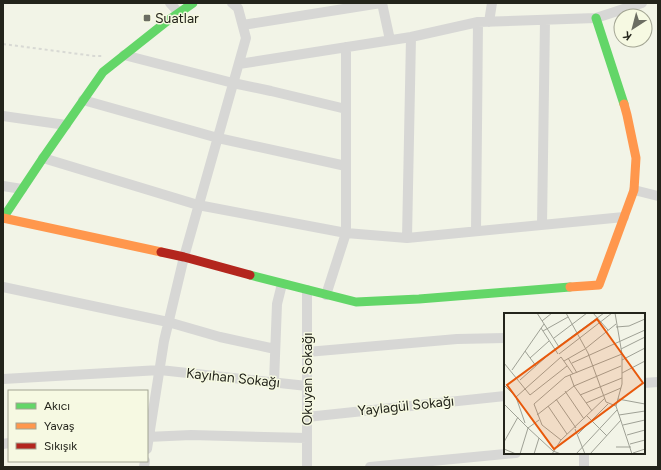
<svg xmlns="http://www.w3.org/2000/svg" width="661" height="470" font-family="Figtree,sans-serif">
	<rect width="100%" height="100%" fill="#f2f4e7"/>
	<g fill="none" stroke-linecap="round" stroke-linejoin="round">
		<path stroke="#d8d9d4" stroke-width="2" stroke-dasharray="3 3" stroke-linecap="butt" d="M 3,44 L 94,56 L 103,56"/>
		<path stroke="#d7d7d5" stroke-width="10" d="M 170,3 L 179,13
			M 382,3 L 390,40
			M 489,22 L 492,3
			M 243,25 L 381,3
			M 124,55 L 233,83 L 271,91 L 346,109
			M 239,64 L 411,37 L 478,22 L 596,18 L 642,3
			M 83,100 L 218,138 L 346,166
			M 3,116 L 66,125
			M 43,158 L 198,205 L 346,233 L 407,238 L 624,217
			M 3,186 L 22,189
			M 634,190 L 658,196
			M 542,225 L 545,20
			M 476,231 L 478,22
			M 407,238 L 411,37
			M 3,287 L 168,322 L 220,337 L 275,349
			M 307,290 L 307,467
			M 326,295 L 346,233 L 346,47
			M 307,352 L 457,339 L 505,338
			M 3,379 L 160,370 L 307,386
			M 274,382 L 277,304 L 282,284
			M 644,383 L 658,382
			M 307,417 L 505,396
			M 147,437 L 191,435 L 307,438
			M 3,444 L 9,443
			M 147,449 L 164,341 L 184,257 L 246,38 L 238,8 L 232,3
			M 584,453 L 584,467
			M 144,467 L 145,461
			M 370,467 L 516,453"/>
		<path stroke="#63d668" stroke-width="9" d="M 596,18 L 624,104
			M 3,218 L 43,158 L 103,72 L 166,22 L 193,3
			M 250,275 L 356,302 L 419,299 L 570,287"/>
		<path stroke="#ff974d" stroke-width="9" d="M 3,218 L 161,252
			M 570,287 L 599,285 L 634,190 L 636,158 L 627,115 L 624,104"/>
		<path stroke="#b3261e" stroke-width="9" d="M 161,252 L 184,257 L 250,275"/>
	</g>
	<rect fill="#6b6d62" stroke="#f6f9e2" stroke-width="1.5" x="143" y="14" width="8" height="8" rx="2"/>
	<g text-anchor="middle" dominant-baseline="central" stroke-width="3" stroke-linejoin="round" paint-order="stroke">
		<g font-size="14" fill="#23241b" stroke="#f6f9e2" text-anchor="start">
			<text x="155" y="18">Suatlar</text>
		</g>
		<g font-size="14" fill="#23241b" stroke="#f6f9e2">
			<text transform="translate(233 378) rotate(6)">Kayıhan Sokağı</text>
			<text transform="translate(307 379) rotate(-90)">Okuyan Sokağı</text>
			<text transform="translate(406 406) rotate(-6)">Yaylagül Sokağı</text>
		</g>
	</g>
	<g transform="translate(504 313)">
		<rect width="141" height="141" fill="#f2f4e7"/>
		<path fill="none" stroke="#9fa195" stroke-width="1" d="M 33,0 L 55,34M 62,0 L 84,40 L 102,89 L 112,93M 89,0 L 104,17M 111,0 L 118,41 L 118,71 L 112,93 L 128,141M 38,8 L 48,0M 112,14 L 125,13 L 141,6M 37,15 L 54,41M 39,18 L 64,4M 50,25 L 83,0M 117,36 L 141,24M 21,38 L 32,53M 55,41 L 108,0M 57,44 L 69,61M 26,45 L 45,28M 64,45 L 73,60M 118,47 L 141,35M 60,48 L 81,36 L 112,11M 0,50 L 26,82 L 63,53M 68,50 L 141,17M 8,57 L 40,11M 118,60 L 141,48M 66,62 L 70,73 L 88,98M 16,67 L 51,36 L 100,0M 0,72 L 12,84 L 21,110M 61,78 L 80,106M 76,82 L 118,65M 12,84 L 57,44M 52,86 L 72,115M 114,86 L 141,91M 82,90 L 117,75M 0,91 L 24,115 L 16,141M 44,93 L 63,121M 33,102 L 70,73 L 117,53M 115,102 L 141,98M 83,103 L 103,123M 35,107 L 24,115 L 49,138 L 57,141M 119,112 L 141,107M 71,116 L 81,141M 74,121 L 104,91M 123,122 L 141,117M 57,127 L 38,112 L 30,91 L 61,64 L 118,41M 0,129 L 14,104M 126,131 L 141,127M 112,134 L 127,134M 0,136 L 12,141M 129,140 L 141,136M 30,141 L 35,125M 48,141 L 57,127 L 101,85M 72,141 L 113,97M 86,141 L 117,107"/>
		<path fill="#e8590c" fill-opacity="0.15" stroke="#e8590c" stroke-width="2" d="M 93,6 L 139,70 L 50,136 L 3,72 Z"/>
		<rect width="141" height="141" fill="none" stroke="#23241b" stroke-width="2"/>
	</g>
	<rect width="661" height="470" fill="none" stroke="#23241b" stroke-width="8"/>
	<rect x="8" y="390" width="140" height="72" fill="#f6f9e2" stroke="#a2a492"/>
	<rect x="16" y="403" width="20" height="6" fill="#63d668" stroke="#a2a492"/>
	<text x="44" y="410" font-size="12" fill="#23241b">Akıcı</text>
	<rect x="16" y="423" width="20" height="6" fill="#ff974d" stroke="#a2a492"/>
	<text x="44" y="430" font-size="12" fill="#23241b">Yavaş</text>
	<rect x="16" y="443" width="20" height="6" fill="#b3261e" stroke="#a2a492"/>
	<text x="44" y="450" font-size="12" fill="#23241b">Sıkışık</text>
	<g transform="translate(633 28) rotate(216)"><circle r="19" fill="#f6f9e2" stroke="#a2a492"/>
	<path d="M0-3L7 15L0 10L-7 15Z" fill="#6b6d62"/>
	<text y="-6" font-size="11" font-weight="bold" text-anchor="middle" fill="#23241b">K</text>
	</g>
</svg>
